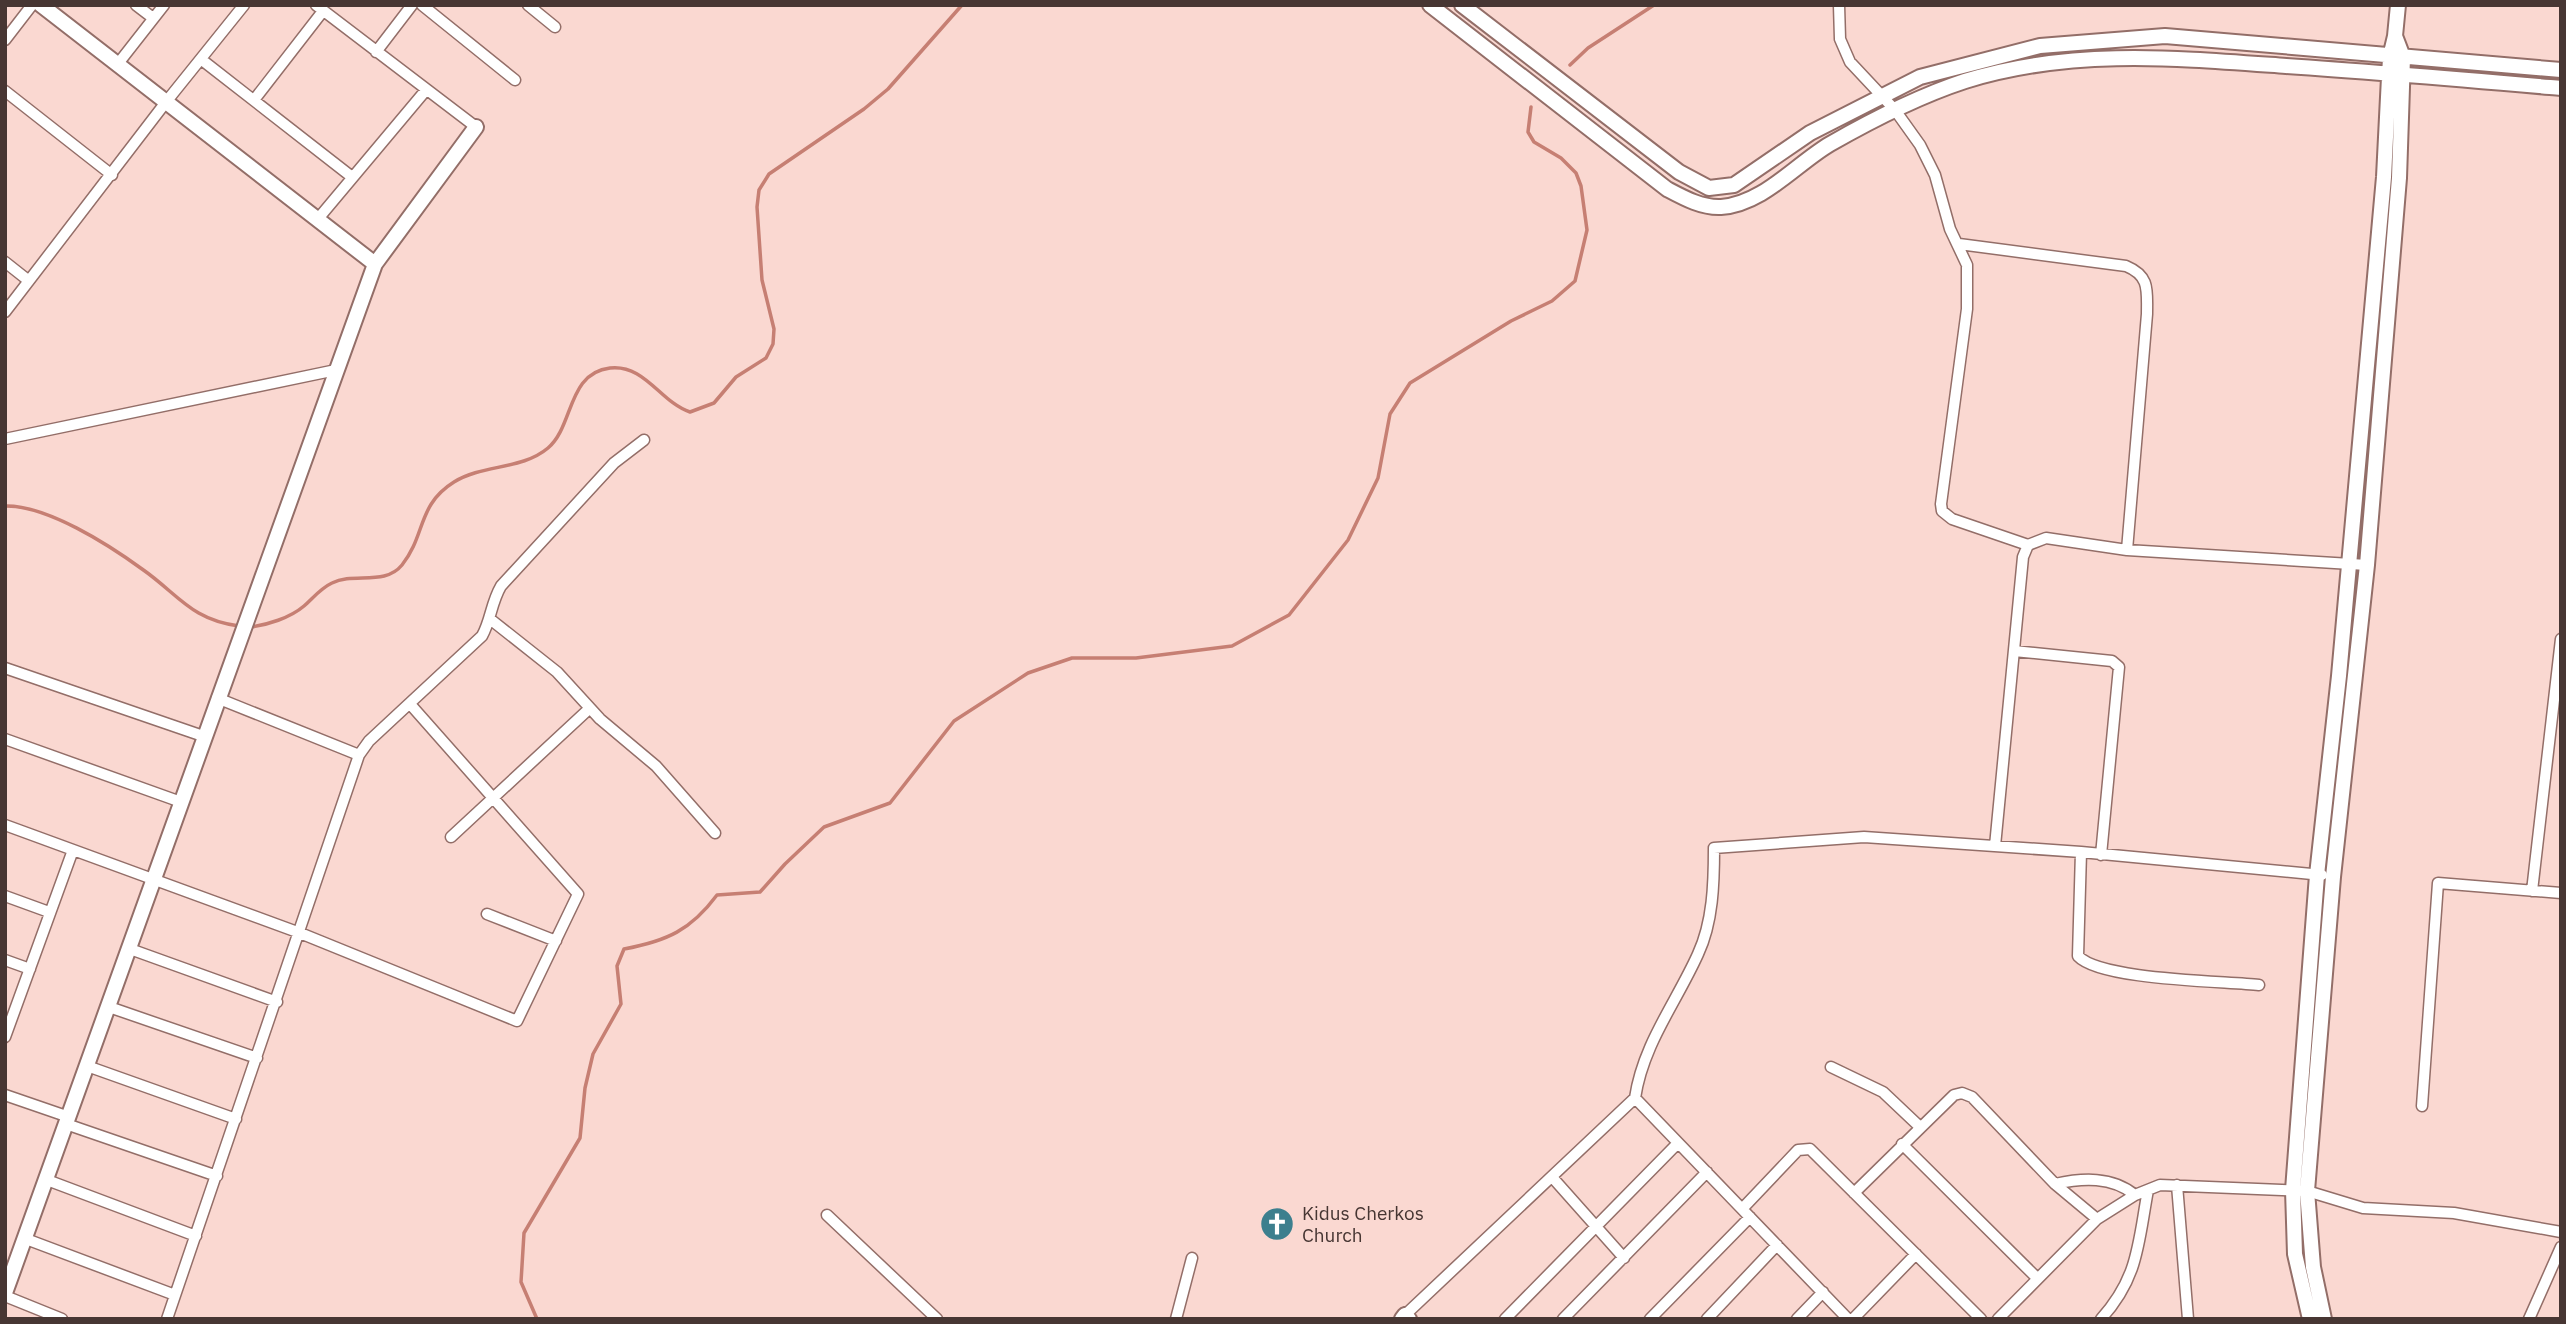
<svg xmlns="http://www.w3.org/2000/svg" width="2566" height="1324" font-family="'IBM Plex Sans',sans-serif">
	<rect width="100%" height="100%" fill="#fad8d1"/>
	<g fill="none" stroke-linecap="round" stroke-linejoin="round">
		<path stroke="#c67f73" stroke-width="3.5" d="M 1570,65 L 1588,48 L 1654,5
			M 5,506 C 47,505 109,545 142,569 C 178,594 191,620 239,626
			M 250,627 C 267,625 290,618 304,606 C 313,598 321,588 332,583 C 354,572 385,586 402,565 C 426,535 417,505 454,482 C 483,464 522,470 548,448 C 574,426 567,373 610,368 C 645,364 660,402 690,412 L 714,403 L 736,377 L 766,358 L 773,344 L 774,329 L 762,280 L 757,207 L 759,190 L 769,174 L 864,109 L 888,89 L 962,5
			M 537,1319 L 521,1282 L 524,1233 L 580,1138 L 585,1088 L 593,1054 L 621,1004 L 617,966 L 624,949 C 667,941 691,930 717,895 L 760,892 L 785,864 L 824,827 L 890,803 L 954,721 L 1028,673 L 1072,658 L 1136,658 L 1232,646 L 1289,615 L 1348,540 L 1378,478 L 1390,414 L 1410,383 L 1511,321 L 1552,301 L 1575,281 L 1587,230 L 1581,186 L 1576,173 L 1561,158 L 1534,142 L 1528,132 L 1531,107"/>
		<g stroke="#936e68" stroke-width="13">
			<path id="street" d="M 136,5 L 153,18
				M 316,5 L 476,127
				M 422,5 L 515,80
				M 528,5 L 555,27
				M 1839,5 L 1840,39 L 1850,62 L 1895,110 L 1920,145 L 1935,175 L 1950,229 L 1967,265 L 1967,309 L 1941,504 L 1942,511 L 1952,519 L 2028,545
				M 5,40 L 32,5
				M 376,52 L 412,5
				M 202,60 L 352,177
				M 117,65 L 164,5
				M 5,91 L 112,175
				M 254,100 L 323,11
				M 317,220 L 426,90
				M 1959,244 L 2126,266 C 2150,276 2147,290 2147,314 L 2127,550
				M 5,262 L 29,281
				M 5,312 L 166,102 L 244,5
				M 5,439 L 336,370
				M 490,619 L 557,672 L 600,719 L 656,766 L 715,833
				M 2014,651 L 2112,661 L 2119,667 L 2101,855
				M 5,668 L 203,736
				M 217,698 L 359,755
				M 5,739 L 181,802
				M 5,825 L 300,933 L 517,1021 L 578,894 L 410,704
				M 451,837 L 590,708
				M 1995,846 L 2023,557 L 2028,545 L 2046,538 L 2127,550 L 2367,565
				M 2081,852 L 2078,956 C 2100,980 2221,981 2259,985
				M 2532,891 L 2561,639
				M 5,896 L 49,912
				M 487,914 L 556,941
				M 130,949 L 277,1002
				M 5,960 L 30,969
				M 109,1007 L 257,1058
				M 5,1037 L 73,850
				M 87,1066 L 236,1119
				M 1831,1067 L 1883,1092 L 1920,1127
				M 5,1095 L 69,1117
				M 1635,1098 L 1848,1319
				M 2422,1106 L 2438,883 L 2561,893
				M 66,1124 L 217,1176
				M 1902,1144 L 2037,1278
				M 1552,1177 L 1624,1258
				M 47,1180 L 196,1236
				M 2055,1184 C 2082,1178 2112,1176 2135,1195
				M 2177,1185 L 2188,1319
				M 1854,1193 L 1954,1095 L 1962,1093 L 1972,1097 L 2055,1184 L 2097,1219
				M 1742,1209 L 1798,1150 L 1810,1149 L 1981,1319
				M 827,1215 L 937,1319
				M 26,1239 L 175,1295
				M 5,1296 L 62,1319
				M 1405,1315 L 1635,1098 C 1643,1044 1676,1003 1698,954 C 1713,922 1714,883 1714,848 L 1864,837 L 2081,852 L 2322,875
				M 167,1319 L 359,755 L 369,741 L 482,636 C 491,620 491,603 501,586 L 614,463 L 644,440
				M 1176,1319 L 1192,1258
				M 1505,1319 L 1678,1143
				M 1563,1319 L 1707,1172
				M 1650,1319 L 1750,1217
				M 1707,1319 L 1777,1245
				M 1797,1319 L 1823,1292
				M 1853,1319 L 1916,1254
				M 1998,1319 L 2097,1219 L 2135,1195 L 2160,1185 L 2307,1191 L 2363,1208 L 2454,1213 L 2561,1232
				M 2101,1319 C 2139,1277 2138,1243 2148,1190
				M 2529,1319 L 2561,1247"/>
		</g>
		<g stroke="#936e68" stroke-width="18">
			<path id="secondary" d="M 41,5 L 375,264
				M 1430,5 L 1667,189 C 1684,198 1702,208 1721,207 C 1763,204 1796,164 1830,144 C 1872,120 1919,96 1965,81 C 2071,48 2177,58 2286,66 C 2378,72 2469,80 2561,88
				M 1462,5 L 1679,172 L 1709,188 L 1734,185 L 1810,133 L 1920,77 L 2040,46 L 2165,36 L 2561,70
				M 5,1293 L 375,264 L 476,127
				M 1402,1319 L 1405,1315 L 1409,1319
				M 2310,1319 L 2295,1254 L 2293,1190 L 2317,875 L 2339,676 L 2384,177 L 2390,57 L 2395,36 L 2398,5
				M 2324,1319 L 2313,1267 L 2307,1191 L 2333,877 L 2367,565 L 2399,178 L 2403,57 L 2395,36"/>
		</g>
		<use href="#street" stroke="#fff" stroke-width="10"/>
		<use href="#secondary" stroke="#fff" stroke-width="14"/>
	</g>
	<defs>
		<g id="church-disc" transform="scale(1.75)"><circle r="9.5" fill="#3c7f8e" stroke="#fad8d1"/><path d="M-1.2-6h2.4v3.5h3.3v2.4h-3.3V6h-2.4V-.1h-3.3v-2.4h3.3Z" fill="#fff"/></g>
	</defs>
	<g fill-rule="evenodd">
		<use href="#church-disc" x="1277" y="1224"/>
	</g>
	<g text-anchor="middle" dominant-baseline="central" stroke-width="5" stroke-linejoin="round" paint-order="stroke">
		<g font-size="19" fill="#473633" stroke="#fad8d1" text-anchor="start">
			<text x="1302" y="1213">Kidus Cherkos<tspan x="1302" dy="22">Church</tspan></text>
		</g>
	</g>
	<rect width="2566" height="1324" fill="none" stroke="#473633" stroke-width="14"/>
</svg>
